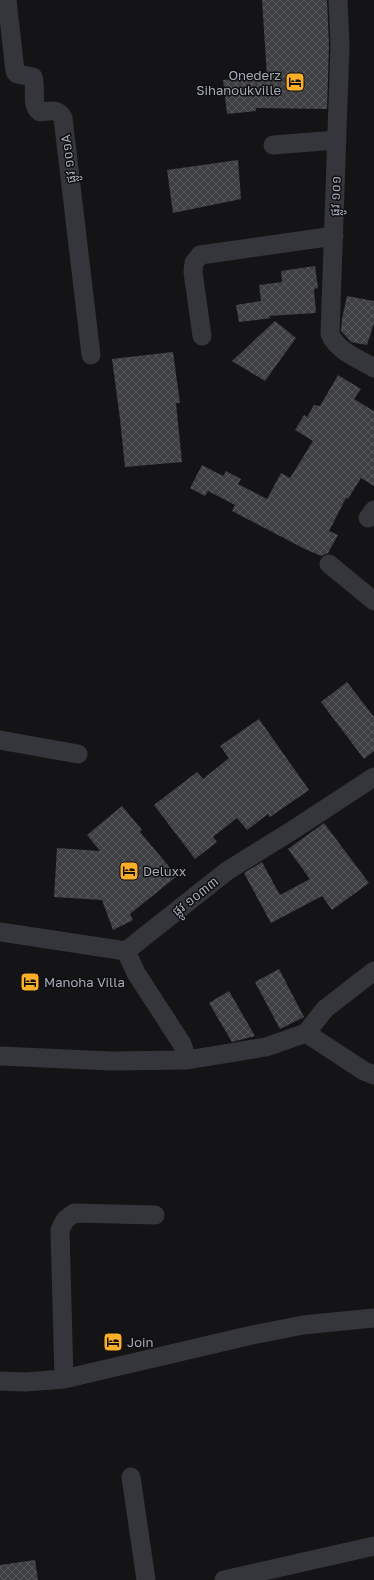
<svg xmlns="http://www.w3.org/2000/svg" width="374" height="1580" font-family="'Golos Text','Noto Sans Khmer',sans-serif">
	<defs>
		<pattern id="building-cross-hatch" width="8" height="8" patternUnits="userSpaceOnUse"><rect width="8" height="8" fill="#3e3f43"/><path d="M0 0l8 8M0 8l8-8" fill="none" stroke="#57585c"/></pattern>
	</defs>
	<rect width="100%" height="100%" fill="#141416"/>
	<path fill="url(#building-cross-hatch)" d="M 262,0 L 327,0 L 329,45 L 327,109 L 256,108 L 256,111 L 227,114 L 223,80 L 267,76 Z
		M 238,160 L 241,199 L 173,213 L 167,170 Z
		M 315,266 L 318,288 L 314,289 L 316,313 L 268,316 L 271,318 L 239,322 L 236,305 L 261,301 L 259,285 L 282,282 L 281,271 Z
		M 347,296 L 374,301 L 374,323 L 367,345 L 351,342 L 341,331 L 342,319 Z
		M 275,321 L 296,338 L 265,381 L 232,361 Z
		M 173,352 L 180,403 L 176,403 L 182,462 L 125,467 L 120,419 L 112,359 Z
		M 338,375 L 361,389 L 354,399 L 374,411 L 374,486 L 361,478 L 348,499 L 346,498 L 329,531 L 338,535 L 328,553 L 321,556 L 305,549 L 232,511 L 235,505 L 208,491 L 205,496 L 190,488 L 202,465 L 223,476 L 226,471 L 241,479 L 238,484 L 267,499 L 281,473 L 290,478 L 313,441 L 295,430 L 304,415 L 307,417 L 314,405 L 320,406 Z
		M 347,682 L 374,717 L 374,751 L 364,759 L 321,702 Z
		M 259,719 L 309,790 L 270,817 L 268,814 L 247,830 L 237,818 L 213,837 L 217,842 L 195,859 L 154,805 L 197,772 L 203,779 L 229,758 L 220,746 Z
		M 122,806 L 142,830 L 140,832 L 177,876 L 130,914 L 133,920 L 113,930 L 102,900 L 54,897 L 57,848 L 100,851 L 87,835 Z
		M 324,823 L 369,883 L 332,910 L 322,896 L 271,923 L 244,873 L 262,862 L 280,895 L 310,879 L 288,849 Z
		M 279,969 L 304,1017 L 280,1029 L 255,982 Z
		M 229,991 L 255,1036 L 232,1042 L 209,1003 Z
		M 35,1560 L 38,1580 L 0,1580 L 0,1565 Z"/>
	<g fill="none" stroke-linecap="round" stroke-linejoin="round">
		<path stroke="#35363b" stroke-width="19" d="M 7,0 L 15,71 L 17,74 L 33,77 C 37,88 30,105 40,112 C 50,111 58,108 63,118 L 91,355
			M 338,0 L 340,45 L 330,334 C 337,351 359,359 374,368
			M 273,145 L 337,140
			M 202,336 L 193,272 L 194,263 L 200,255 L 334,236
			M 368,518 L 374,510
			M 329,564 L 374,601
			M 0,740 L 78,754
			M 0,932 L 126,951 L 227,871 L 293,830 L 374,777
			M 126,951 L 136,973 L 182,1044 L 187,1060
			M 306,1033 L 364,1071 L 374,1075
			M 0,1056 L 111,1061 L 187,1060 L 266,1047 L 306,1033 L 325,1009 L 374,971
			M 64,1379 L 60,1230 L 65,1220 L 74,1213 L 155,1215
			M 0,1381 L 25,1382 L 64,1379 L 252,1335 L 303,1325 L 374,1318
			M 131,1477 L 146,1580
			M 224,1580 L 374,1546"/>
	</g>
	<defs>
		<g id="hotel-square" transform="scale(1)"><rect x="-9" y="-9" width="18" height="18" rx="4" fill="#fcae26" stroke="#0f0f11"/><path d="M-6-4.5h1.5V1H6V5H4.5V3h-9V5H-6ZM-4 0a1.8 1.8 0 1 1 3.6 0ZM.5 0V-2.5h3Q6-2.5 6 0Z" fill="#111"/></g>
	</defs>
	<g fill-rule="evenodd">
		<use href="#hotel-square" x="295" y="82"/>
		<use href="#hotel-square" x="129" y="871"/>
		<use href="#hotel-square" x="30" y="982"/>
		<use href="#hotel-square" x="113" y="1342"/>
	</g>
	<g text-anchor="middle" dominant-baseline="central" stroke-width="3" stroke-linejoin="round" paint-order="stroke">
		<g font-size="13" fill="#a5abb7" stroke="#0f0f11" text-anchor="start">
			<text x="281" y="75" text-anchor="end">Onederz<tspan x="281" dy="15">Sihanoukville</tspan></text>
			<text x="143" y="871">Deluxx</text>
			<text x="44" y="982">Manoha Villa</text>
			<text x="127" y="1342">Join</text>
		</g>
		<g font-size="13" fill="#a5abb7" stroke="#0f0f11">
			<text transform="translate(68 159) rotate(-97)">ផ្លូវ ១០១A</text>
			<text transform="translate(335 196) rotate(-88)">ផ្លូវ ១០១</text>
			<text transform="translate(195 896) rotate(-38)">ផ្លូវ ១០៣៣</text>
		</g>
	</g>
</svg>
